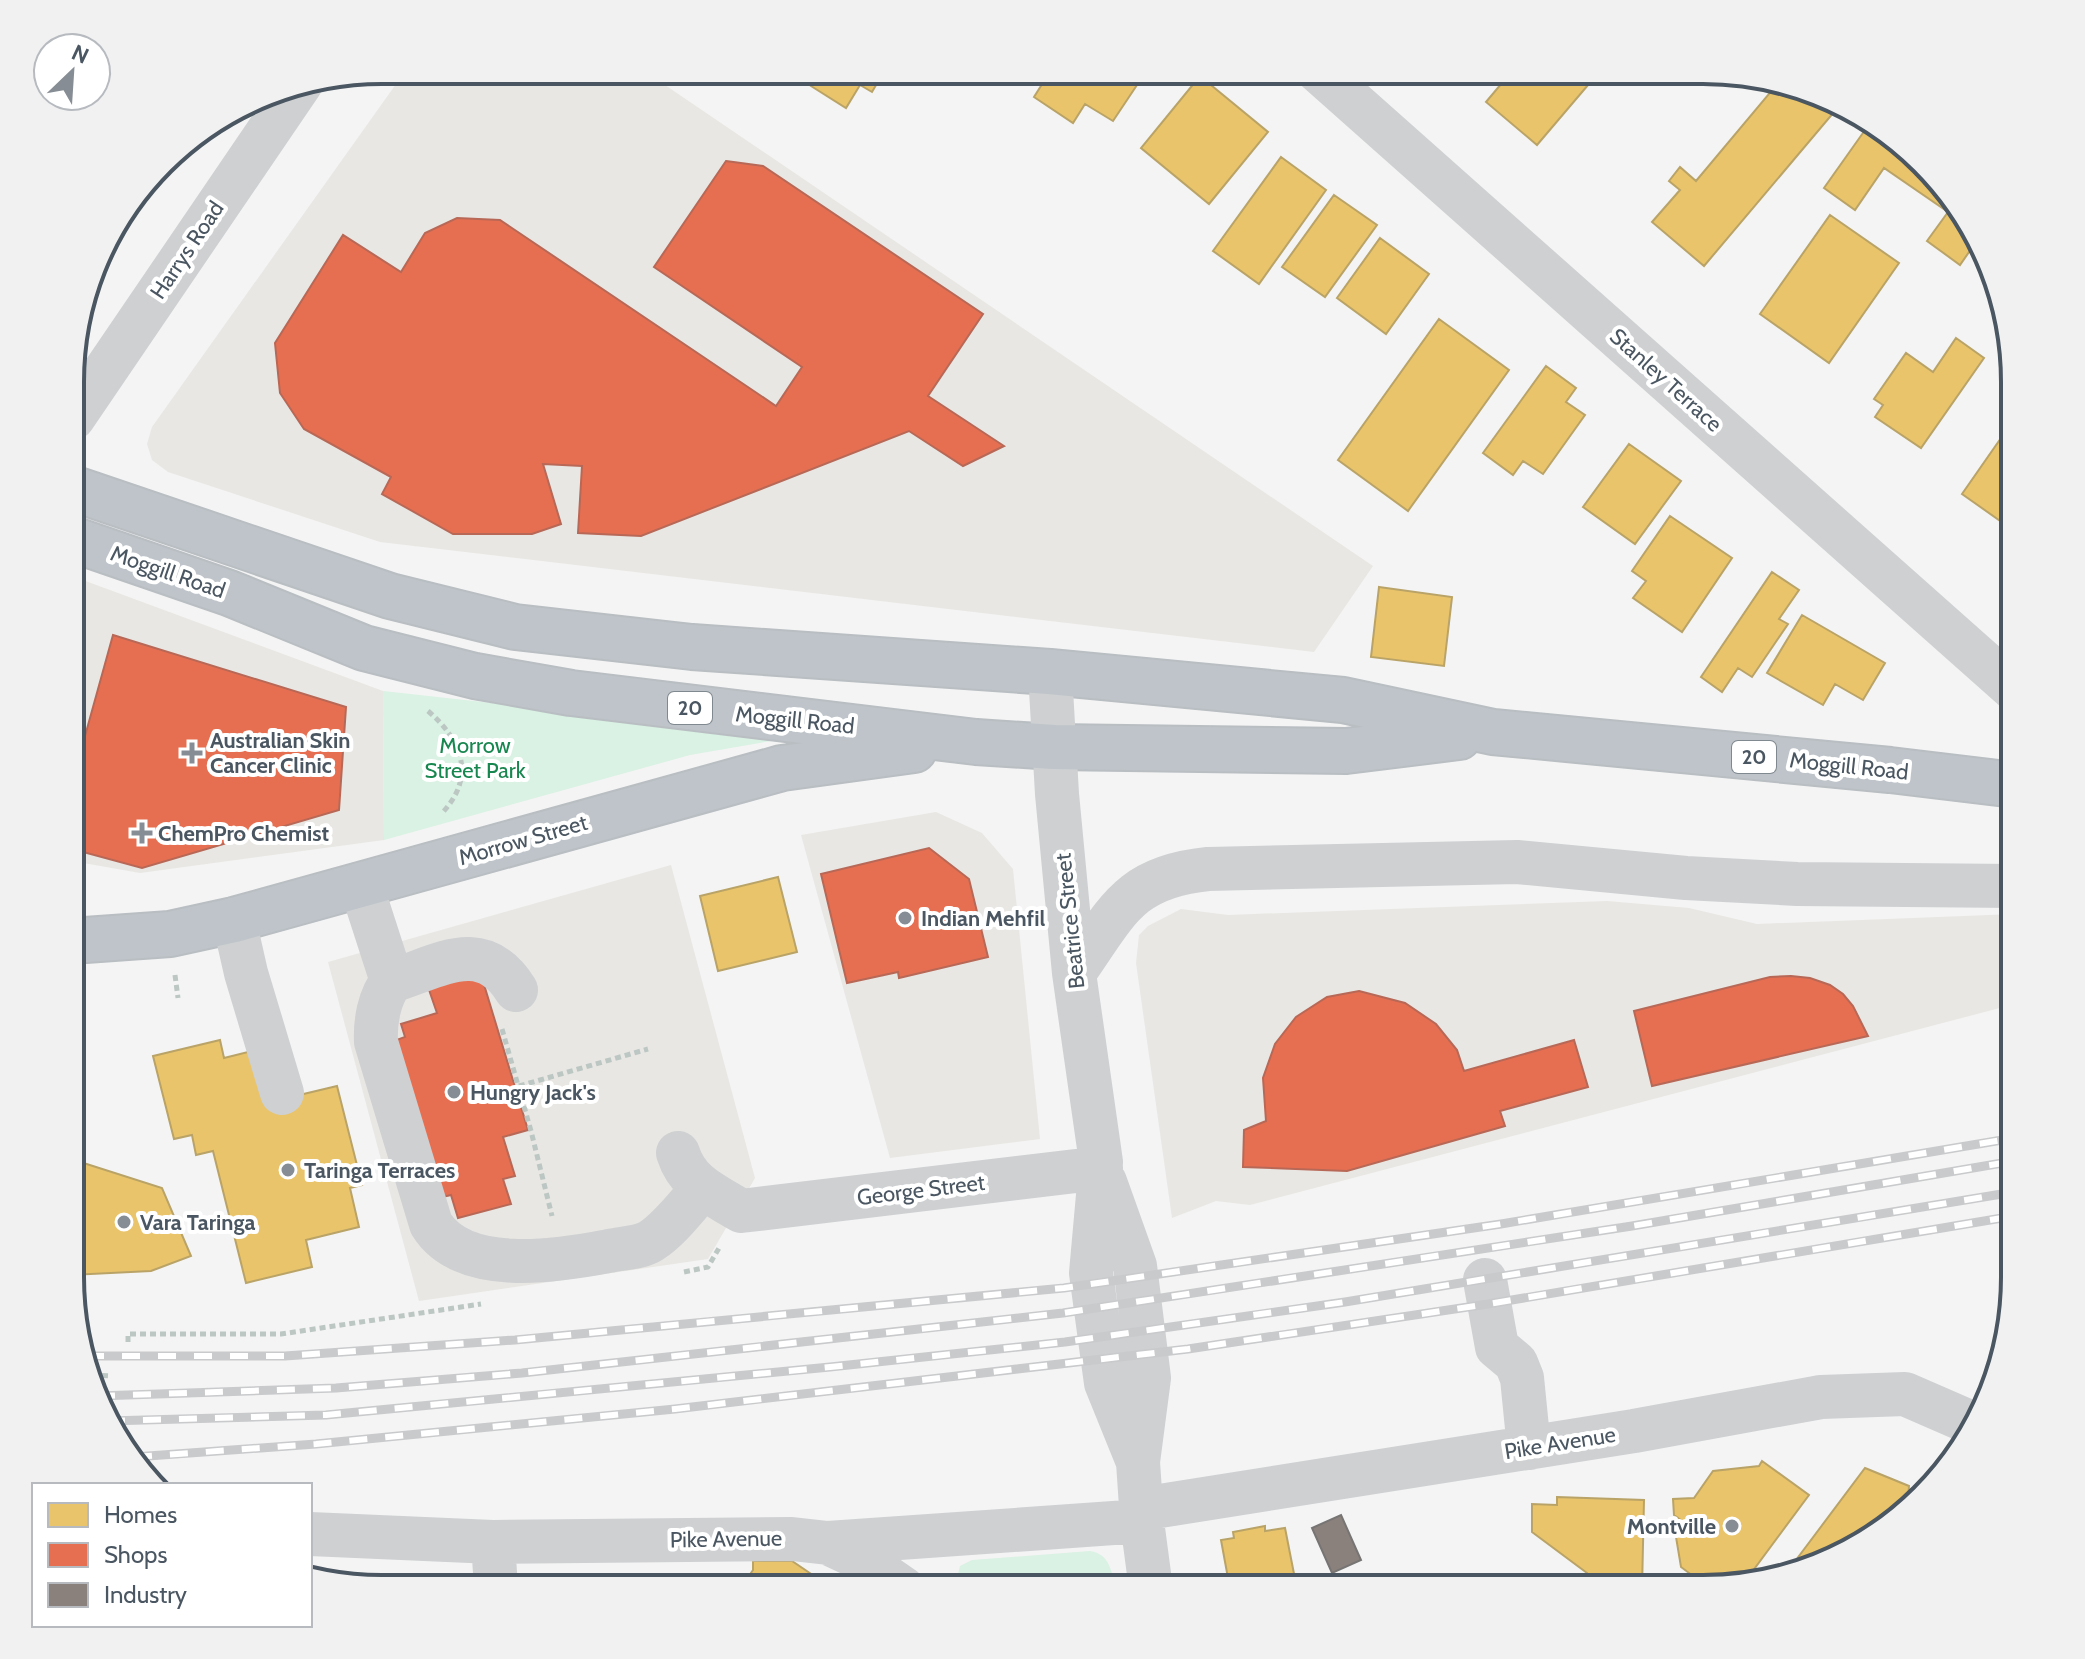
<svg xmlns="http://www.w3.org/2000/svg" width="2085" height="1659" font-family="Cabin,sans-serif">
	<rect width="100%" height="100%" fill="#f4f4f4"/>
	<path fill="#e8e7e3" d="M 406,70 L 643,70 L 1373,566 L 1314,652 L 380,542 L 168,472 L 152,460 L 147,444 L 152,427 Z
		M 72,576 L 383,691 L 384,840 L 140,873 L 72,861 Z
		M 936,812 L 982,833 L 1013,869 L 1040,1139 L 890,1158 L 801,835 Z
		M 671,865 L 755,1178 L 708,1259 L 419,1301 L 328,962 Z
		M 1607,901 L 1689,908 L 1757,924 L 2015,914 L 2015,1004 L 1250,1205 L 1216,1201 L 1172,1218 L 1136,963 L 1139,935 L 1148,926 L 1181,909 L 1228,915 Z"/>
	<path fill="#d9f2e3" d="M 383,691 L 772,734 L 771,741 L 690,755 L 384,840 Z
		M 1090,1551 C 1110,1554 1112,1572 1115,1589 L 972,1589 L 958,1574 L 960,1566 L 972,1560 Z"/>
	<path fill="#e9c46a" stroke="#b9a367" stroke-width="2" d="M 821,70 L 885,70 L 872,92 L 860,85 L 846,108 L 811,86 Z
		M 1051,70 L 1147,70 L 1113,121 L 1085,104 L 1073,123 L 1034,97 Z
		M 1467,71 L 1492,71 L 1482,83 Z
		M 1512,71 L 1600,71 L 1537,145 L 1486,102 Z
		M 1200,76 L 1268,132 L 1209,204 L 1141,148 Z
		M 1778,83 L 1822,94 L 1840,105 L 1704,266 L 1652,222 L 1680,190 L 1669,181 L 1680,167 L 1696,181 Z
		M 1870,123 L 1909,148 L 1976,242 L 1960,265 L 1927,241 L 1948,212 L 1884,168 L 1855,210 L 1824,188 Z
		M 1281,157 L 1326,190 L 1259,284 L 1213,251 Z
		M 1334,195 L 1377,225 L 1325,297 L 1282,267 Z
		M 1830,215 L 1899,263 L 1829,363 L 1760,314 Z
		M 109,235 L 119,242 L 93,280 Z
		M 1380,238 L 1429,274 L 1386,334 L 1337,298 Z
		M 1439,319 L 1509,370 L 1408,511 L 1338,460 Z
		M 1956,338 L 1984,358 L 1921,448 L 1875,417 L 1883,405 L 1874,399 L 1906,353 L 1933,372 Z
		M 1546,366 L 1576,388 L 1566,402 L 1585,415 L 1543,474 L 1523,461 L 1513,475 L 1483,453 Z
		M 2015,418 L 2015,527 L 2013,530 L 1962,494 Z
		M 1629,444 L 1681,481 L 1635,544 L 1583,507 Z
		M 1670,516 L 1732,558 L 1682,632 L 1633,598 L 1646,581 L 1632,571 Z
		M 1772,572 L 1799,590 L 1779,619 L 1788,624 L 1752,677 L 1738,668 L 1722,692 L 1701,677 Z
		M 1379,587 L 1452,597 L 1444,666 L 1371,657 Z
		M 1802,615 L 1885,663 L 1863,700 L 1835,684 L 1823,705 L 1767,673 Z
		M 778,877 L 797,952 L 718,971 L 700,896 Z
		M 220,1040 L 224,1058 L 256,1050 L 270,1102 L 337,1086 L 362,1185 L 350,1188 L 359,1227 L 306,1240 L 312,1267 L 246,1283 L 213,1151 L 196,1155 L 192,1135 L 174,1139 L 153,1056 Z
		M 71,1159 L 162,1188 L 191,1256 L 151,1271 L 71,1275 Z
		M 1762,1461 L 1809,1495 L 1746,1580 L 1709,1588 L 1681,1567 L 1675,1531 L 1682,1521 L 1674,1515 L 1673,1499 L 1694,1498 L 1713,1471 L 1759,1466 Z
		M 1865,1468 L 1909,1486 L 1908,1499 L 1900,1509 L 1823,1565 L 1787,1572 Z
		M 1557,1497 L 1644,1500 L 1642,1589 L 1587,1587 L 1587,1573 L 1532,1532 L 1532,1504 L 1557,1505 Z
		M 1265,1526 L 1265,1531 L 1285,1528 L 1297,1589 L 1230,1589 L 1221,1540 L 1234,1538 L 1233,1532 Z
		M 753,1561 L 792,1561 L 823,1582 L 819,1589 L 740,1589 L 753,1570 Z
		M 310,1575 L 344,1575 L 363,1588 L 310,1576 Z"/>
	<path fill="#e76f51" stroke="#b86856" stroke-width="2" d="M 726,161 L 763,166 L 983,314 L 928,396 L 1004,446 L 963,466 L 909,431 L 641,536 L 578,533 L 582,466 L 543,464 L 561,524 L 532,534 L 453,534 L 382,494 L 391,477 L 304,429 L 280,393 L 275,343 L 343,235 L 401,272 L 425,233 L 457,218 L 500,220 L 776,406 L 802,367 L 654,267 Z
		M 113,635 L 346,707 L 339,810 L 142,868 L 72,849 L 72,783 Z
		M 929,848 L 969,879 L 988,957 L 899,978 L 898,972 L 847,983 L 821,874 Z
		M 479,968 L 528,1130 L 503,1137 L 515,1176 L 503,1179 L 511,1204 L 458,1218 L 451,1195 L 438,1198 L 391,1042 L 405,1037 L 401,1024 L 437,1013 L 427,984 Z
		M 1791,976 L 1810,978 L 1830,985 L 1843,994 L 1853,1006 L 1868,1036 L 1652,1086 L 1634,1011 L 1770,977 Z
		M 1359,991 L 1405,1003 L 1436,1024 L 1457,1050 L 1464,1071 L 1574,1040 L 1588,1087 L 1500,1111 L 1505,1126 L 1347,1171 L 1243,1167 L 1244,1130 L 1266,1121 L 1263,1078 L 1275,1044 L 1296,1017 L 1327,997 Z"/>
	<path fill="#8a817c" stroke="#777474" stroke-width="2" d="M 1341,1515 L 1361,1560 L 1332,1573 L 1312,1528 Z"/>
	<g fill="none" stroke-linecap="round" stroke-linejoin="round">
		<g stroke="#b9bec3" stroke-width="48">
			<path id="highway" d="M 72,488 L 390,596 L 515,627 L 692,647 L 1050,672 L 1343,700 L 1493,732 L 1890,770 L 2015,785
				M 72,539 L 229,593 L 364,648 L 475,676 L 571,693 L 976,742 L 1054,747 L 1346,751 L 1459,737
				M 71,941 L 170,934 L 234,920 L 782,768 L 914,750"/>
		</g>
		<path stroke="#bcc7c4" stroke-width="5" stroke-dasharray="6 4" stroke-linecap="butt" d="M 428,711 C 462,740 476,776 443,812
			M 175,975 L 178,998
			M 502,1029 L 531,1131 L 552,1216
			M 519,1086 L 648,1049
			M 684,1272 L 708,1267 L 719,1248
			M 128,1342 L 128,1334 L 281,1334 L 481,1304
			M 92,1375 L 112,1376"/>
		<path stroke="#ced0d2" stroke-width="44" d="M 1317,70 L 2015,690
			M 73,418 L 301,83
			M 1050,672 L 1057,794 L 1074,973 L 1101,1162 L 1091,1273 L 1106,1383 L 1138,1462
			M 361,885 L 392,981
			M 234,920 L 246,973 L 282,1093
			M 1074,973 C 1117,912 1128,877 1208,869 L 1517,862 L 1686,878 L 1797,884 L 2015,886
			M 516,990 C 482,936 440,966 392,981 C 379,997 375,1022 376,1042 L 431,1224 C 463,1276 557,1261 609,1251 C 622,1248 640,1248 651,1241 C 671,1228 687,1205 703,1188
			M 678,1153 C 688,1185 714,1194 741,1211 L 1101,1168
			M 1105,1182 L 1135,1266 L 1149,1378 L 1138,1462 L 1142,1521 L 1151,1589
			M 1485,1280 L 1497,1347 L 1516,1363 L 1522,1378 L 1529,1448
			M 1141,1509 L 1634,1431 L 1821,1397 L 1905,1394 L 1974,1424
			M 310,1534 L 493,1542 L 792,1539 L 828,1543 L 1142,1521
			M 493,1542 L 496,1588
			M 828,1543 L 858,1557 L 904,1589"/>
		<use href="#highway" stroke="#bec4c9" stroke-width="44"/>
		<g stroke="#c9cacc" stroke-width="9">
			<path id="rail" d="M 86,1356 L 285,1356 L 515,1340 L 1064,1288 L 1501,1224 L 2014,1138
				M 97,1396 L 336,1388 L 522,1373 L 1063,1313 L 1632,1226 L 2014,1161
				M 107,1421 L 326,1415 L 830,1367 L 1065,1342 L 1345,1302 L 2014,1192
				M 134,1457 L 316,1444 L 675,1409 L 1188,1349 L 1488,1304 L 2014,1216"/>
		</g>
		<use href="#rail" stroke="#fff" stroke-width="6" stroke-dasharray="18" stroke-linecap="butt"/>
	</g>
	<g fill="#868d94" stroke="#fff" stroke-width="3">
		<path d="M188 741h8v8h8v8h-8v8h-8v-8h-8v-8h8z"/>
		<path d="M138 821h8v8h8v8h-8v8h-8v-8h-8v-8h8z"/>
		<circle cx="905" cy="918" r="8"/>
		<circle cx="454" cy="1092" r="8"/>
		<circle cx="288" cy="1170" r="8"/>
		<circle cx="124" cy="1222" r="8"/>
		<circle cx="1732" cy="1526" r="8"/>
	</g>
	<g text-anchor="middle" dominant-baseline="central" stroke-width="8" stroke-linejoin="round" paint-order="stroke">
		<g fill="#fff" stroke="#808990" stroke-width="2">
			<rect x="668" y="692" width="44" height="32" rx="6"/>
			<rect x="1732" y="741" width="44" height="32" rx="6"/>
		</g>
		<g font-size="20" font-weight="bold" fill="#4a5661">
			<text x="690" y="708">20</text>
			<text x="1754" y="757">20</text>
		</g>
		<g font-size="22" fill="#4a5661" stroke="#fff">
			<text transform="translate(187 250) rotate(-56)">Harrys Road</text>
			<text transform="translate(1666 380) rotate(42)">Stanley Terrace</text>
			<text transform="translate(168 572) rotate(19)">Moggill Road</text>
			<text transform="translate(795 720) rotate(6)">Moggill Road</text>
			<text transform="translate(1849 766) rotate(6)">Moggill Road</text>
			<text transform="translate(523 840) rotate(-16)">Morrow Street</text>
			<text transform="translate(1070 921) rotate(-96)">Beatrice Street</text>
			<text transform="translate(921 1190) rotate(-7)">George Street</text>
			<text transform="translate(1560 1443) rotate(-9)">Pike Avenue</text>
			<text transform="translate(726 1539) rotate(-1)">Pike Avenue</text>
		</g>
		<g font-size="22" font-weight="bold" fill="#4a5661" stroke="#fff" text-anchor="start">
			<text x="210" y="740">Australian Skin<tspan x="210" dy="25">Cancer Clinic</tspan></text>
			<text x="158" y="833">ChemPro Chemist</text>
			<text x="921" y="918">Indian Mehfil</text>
			<text x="470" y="1092">Hungry Jack's</text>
			<text x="304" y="1170">Taringa Terraces</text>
			<text x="140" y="1222">Vara Taringa</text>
			<text x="1716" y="1526" text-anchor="end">Montville</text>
		</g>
		<g font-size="22" fill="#17864f" stroke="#fff">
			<text x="475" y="745">Morrow<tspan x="475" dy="25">Street Park</tspan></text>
		</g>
	</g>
	<path d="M0 0H2085V1659H0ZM382 84H1703A298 298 0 0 1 2001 382V1277A298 298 0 0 1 1703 1575H382A298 298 0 0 1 84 1277V382A298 298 0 0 1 382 84Z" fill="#f1f1f2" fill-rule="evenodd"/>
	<path fill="none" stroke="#4a5661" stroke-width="4" d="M382 84H1703A298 298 0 0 1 2001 382V1277A298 298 0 0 1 1703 1575H382A298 298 0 0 1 84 1277V382A298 298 0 0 1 382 84Z"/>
	<rect x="32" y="1483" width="280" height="144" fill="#ffffff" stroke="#b7bbc0" stroke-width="2"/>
	<rect x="48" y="1503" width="40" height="24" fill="#e9c46a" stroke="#b7bbc0" stroke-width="2"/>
	<text x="104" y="1523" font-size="24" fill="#4a5661">Homes</text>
	<rect x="48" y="1543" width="40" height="24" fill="#e76f51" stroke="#b7bbc0" stroke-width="2"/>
	<text x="104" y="1563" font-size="24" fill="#4a5661">Shops</text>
	<rect x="48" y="1583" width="40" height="24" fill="#8a817c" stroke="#b7bbc0" stroke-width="2"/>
	<text x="104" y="1603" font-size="24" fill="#4a5661">Industry</text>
	<g transform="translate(72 72) rotate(25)"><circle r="38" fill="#ffffff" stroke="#b7bbc0" stroke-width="2"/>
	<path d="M0-6L14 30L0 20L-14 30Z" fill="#868d94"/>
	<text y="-12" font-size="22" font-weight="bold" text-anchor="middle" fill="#4a5661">N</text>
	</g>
</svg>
